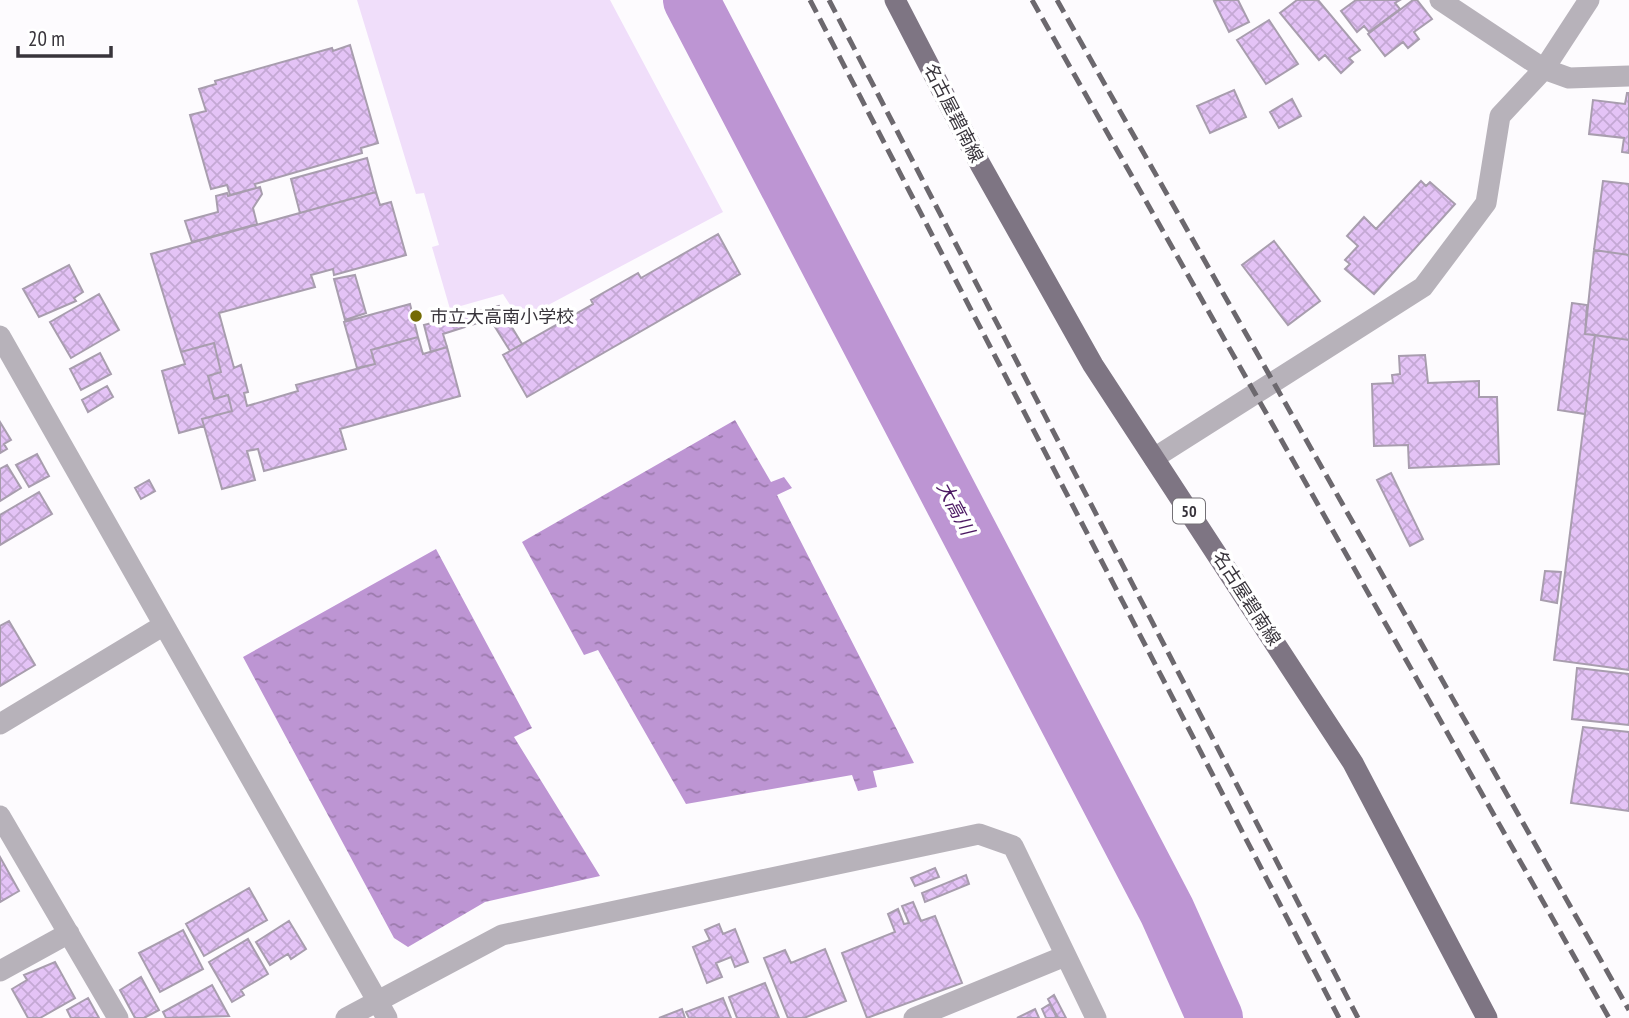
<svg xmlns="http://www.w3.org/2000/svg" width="1629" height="1018" font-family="'PT Sans Narrow','Noto Sans JP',sans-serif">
	<defs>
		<pattern id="water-ripples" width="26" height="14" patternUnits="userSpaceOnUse" patternTransform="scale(1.75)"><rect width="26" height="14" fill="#bd95d3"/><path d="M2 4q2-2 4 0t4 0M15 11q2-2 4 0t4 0" fill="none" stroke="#9b7aac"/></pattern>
		<pattern id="building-cross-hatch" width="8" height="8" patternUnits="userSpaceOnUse" patternTransform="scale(1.75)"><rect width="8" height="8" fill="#e4c3f6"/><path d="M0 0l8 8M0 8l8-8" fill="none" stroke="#c4a8d4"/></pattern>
	</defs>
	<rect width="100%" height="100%" fill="#fdfbfe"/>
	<path fill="#f0defa" d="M 357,0 L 610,0 L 723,212 L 520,320 L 503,294 L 450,309 L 432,247 L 439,245 L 424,193 L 416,194 Z"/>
	<path fill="url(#water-ripples)" d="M 735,420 L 771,482 L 784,477 L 792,488 L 777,495 L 914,763 L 873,771 L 877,787 L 858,791 L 852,775 L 686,804 L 598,650 L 584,655 L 522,542 Z
		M 436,549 L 532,728 L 514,737 L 600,876 L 485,902 L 408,947 L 394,938 L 243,657 Z"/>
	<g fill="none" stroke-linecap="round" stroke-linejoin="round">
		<path stroke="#bd95d3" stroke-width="56" d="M 691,0 L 1167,911 L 1215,1018"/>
	</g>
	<path fill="url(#building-cross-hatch)" stroke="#a89dae" stroke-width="2" d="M 1217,0 L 1238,0 L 1249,22 L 1229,32 L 1214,1 Z
		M 1297,0 L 1318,0 L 1360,50 L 1349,58 L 1353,62 L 1341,73 L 1325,55 L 1319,60 L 1280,13 Z
		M 1356,0 L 1400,0 L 1395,3 L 1400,9 L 1369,32 L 1364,26 L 1357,32 L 1341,11 Z
		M 1413,0 L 1417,0 L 1432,19 L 1414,32 L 1419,39 L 1408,48 L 1403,42 L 1385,56 L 1368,34 Z
		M 1269,20 L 1298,64 L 1266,84 L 1237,40 Z
		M 350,45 L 378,143 L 361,148 L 362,153 L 255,184 L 256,188 L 230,195 L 227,185 L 211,189 L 190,115 L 206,111 L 199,89 L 216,84 L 215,81 L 332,48 L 333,51 Z
		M 1234,90 L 1246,117 L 1210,133 L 1197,106 Z
		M 1627,93 L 1629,93 L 1629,153 L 1622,152 L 1624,138 L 1589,134 L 1593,100 L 1625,104 Z
		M 1292,99 L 1301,116 L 1279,128 L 1270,112 Z
		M 367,158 L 376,192 L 300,213 L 291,179 Z
		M 1421,181 L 1426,186 L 1430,182 L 1455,204 L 1374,294 L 1345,269 L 1350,264 L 1345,260 L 1358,246 L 1347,236 L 1364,217 L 1376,229 Z
		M 1603,181 L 1629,184 L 1629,255 L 1594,250 Z
		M 260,187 L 262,194 L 253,208 L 257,224 L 192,242 L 185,221 L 218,212 L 216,196 L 227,193 L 228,196 Z
		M 376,192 L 380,205 L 391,202 L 406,255 L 334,275 L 333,269 L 311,275 L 315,287 L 219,313 L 234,368 L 241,365 L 248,392 L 244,393 L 247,406 L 298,391 L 296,385 L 375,364 L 371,350 L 418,337 L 423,354 L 447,347 L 460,396 L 340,429 L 346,449 L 264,471 L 258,449 L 247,451 L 255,480 L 222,489 L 202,419 L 232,411 L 228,395 L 214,399 L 208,376 L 221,372 L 214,343 L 181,352 L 151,254 Z
		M 718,234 L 740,274 L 527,397 L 503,355 L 593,304 L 591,300 L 638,273 L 641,278 Z
		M 1274,241 L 1320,301 L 1288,325 L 1242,265 Z
		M 1594,250 L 1629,255 L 1629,340 L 1585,334 Z
		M 69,265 L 83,292 L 74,298 L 76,301 L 39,317 L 23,289 Z
		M 355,275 L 366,313 L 345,320 L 334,279 Z
		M 99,294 L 119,330 L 71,358 L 50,322 Z
		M 1572,303 L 1587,305 L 1585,334 L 1595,335 L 1585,414 L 1558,410 Z
		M 410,304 L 418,337 L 371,350 L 375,364 L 357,368 L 344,322 Z
		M 499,306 L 522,344 L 510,351 L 490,319 L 443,334 L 447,347 L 431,352 L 424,325 Z
		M 1595,335 L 1629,340 L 1629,670 L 1554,660 Z
		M 214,343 L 221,372 L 208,376 L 214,399 L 228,395 L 232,411 L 202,419 L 204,426 L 179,433 L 162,371 L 185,364 L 181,352 Z
		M 100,353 L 111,374 L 81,390 L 70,369 Z
		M 1425,355 L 1428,383 L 1479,381 L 1479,397 L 1497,397 L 1499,464 L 1409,468 L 1408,445 L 1374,446 L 1372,384 L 1393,383 L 1392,375 L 1400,374 L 1399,356 Z
		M 107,386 L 113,397 L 88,412 L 82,400 Z
		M 0,422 L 11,440 L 4,444 L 7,449 L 0,453 Z
		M 37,454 L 49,476 L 29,487 L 16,465 Z
		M 7,465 L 21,488 L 0,501 L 0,469 Z
		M 1391,473 L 1423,539 L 1410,546 L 1377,480 Z
		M 149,480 L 155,491 L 141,499 L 135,488 Z
		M 39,492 L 52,514 L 0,545 L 0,515 Z
		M 1545,571 L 1561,572 L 1557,603 L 1541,600 Z
		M 9,621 L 35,665 L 0,686 L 0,626 Z
		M 1577,668 L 1629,674 L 1629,725 L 1572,719 Z
		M 1583,727 L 1629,732 L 1629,811 L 1571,803 Z
		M 0,857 L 19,891 L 0,902 Z
		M 935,868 L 939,877 L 915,886 L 911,878 Z
		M 966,875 L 969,884 L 925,902 L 922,893 Z
		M 249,888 L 267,920 L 204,956 L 186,924 Z
		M 913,902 L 921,921 L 935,916 L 962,983 L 867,1018 L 842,953 L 895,932 L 888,914 L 898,909 L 904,924 L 909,923 L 902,906 Z
		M 289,921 L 306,949 L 291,959 L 288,954 L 270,965 L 256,942 Z
		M 719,924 L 723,934 L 735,929 L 748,962 L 735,967 L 731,957 L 716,963 L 722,977 L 707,983 L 693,947 L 710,940 L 705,930 Z
		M 183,930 L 203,969 L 160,992 L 139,953 Z
		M 248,939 L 268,974 L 241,990 L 244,995 L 232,1002 L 209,962 Z
		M 825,949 L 846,1001 L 804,1018 L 788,1018 L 764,958 L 785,950 L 791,963 Z
		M 55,962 L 75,998 L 40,1018 L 28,1018 L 12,989 L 27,980 L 24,975 Z
		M 141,977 L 159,1010 L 144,1018 L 135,1018 L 120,990 Z
		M 765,983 L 779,1018 L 737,1018 L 729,997 Z
		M 212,985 L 229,1016 L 166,1018 L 163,1012 Z
		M 1054,995 L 1066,1018 L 1058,1018 L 1048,999 Z
		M 88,998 L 99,1018 L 71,1018 L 67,1010 Z
		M 723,998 L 731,1018 L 689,1018 L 686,1012 Z
		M 1050,1004 L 1057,1018 L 1046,1018 L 1042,1009 Z
		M 682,1009 L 685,1018 L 659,1018 Z
		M 1035,1009 L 1039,1018 L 1017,1018 Z"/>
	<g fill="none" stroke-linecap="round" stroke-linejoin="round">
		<path stroke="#b7b2ba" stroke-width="21" d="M 1440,0 L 1544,69 L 1569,78 L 1629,76
			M 0,336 L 387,1018
			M 1154,458 L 1423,287 L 1486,203 L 1500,116 L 1544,69 L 1589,0
			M 0,724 L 164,625
			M 0,816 L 118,1018
			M 0,971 L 69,933
			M 346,1018 L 502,935 L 979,834 L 1013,846 L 1096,1018
			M 914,1018 L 1065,956"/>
		<path stroke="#7e7583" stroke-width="21" d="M 895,0 L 980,164 L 1093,365 L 1353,763 L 1487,1018"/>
		<path stroke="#6c686e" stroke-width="5" stroke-dasharray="14 7" stroke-linecap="butt" d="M 810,0 L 1339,1018
			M 829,0 L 1358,1018
			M 1032,0 L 1609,1018
			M 1057,0 L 1629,1010"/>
	</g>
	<circle fill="#746b04" stroke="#fff" stroke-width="2.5" cx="416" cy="316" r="7"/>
	<g text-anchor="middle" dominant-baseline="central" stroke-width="7" stroke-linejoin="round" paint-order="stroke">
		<rect fill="#fff" stroke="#747176" stroke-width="2" x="1173" y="498.5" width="32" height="25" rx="5"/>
		<g font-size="16" font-weight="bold" fill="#38343b">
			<text x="1189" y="511">50</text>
		</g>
		<g font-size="18" fill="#38343b" stroke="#fff">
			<text transform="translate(954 113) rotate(63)">名古屋碧南線</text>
			<text transform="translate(1247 598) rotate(57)">名古屋碧南線</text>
		</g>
		<g font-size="18" fill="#38343b" stroke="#fff" text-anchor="start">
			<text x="430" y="316">市立大高南小学校</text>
		</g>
		<g font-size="19" font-style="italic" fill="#4b1862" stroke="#fff">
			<text transform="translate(956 508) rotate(62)">大高川</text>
		</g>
	</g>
	<path d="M18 46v10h93v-10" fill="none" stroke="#38343b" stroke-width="3.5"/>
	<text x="28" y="46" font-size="21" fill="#38343b" stroke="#ffffff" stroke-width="5" paint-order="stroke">20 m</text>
</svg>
